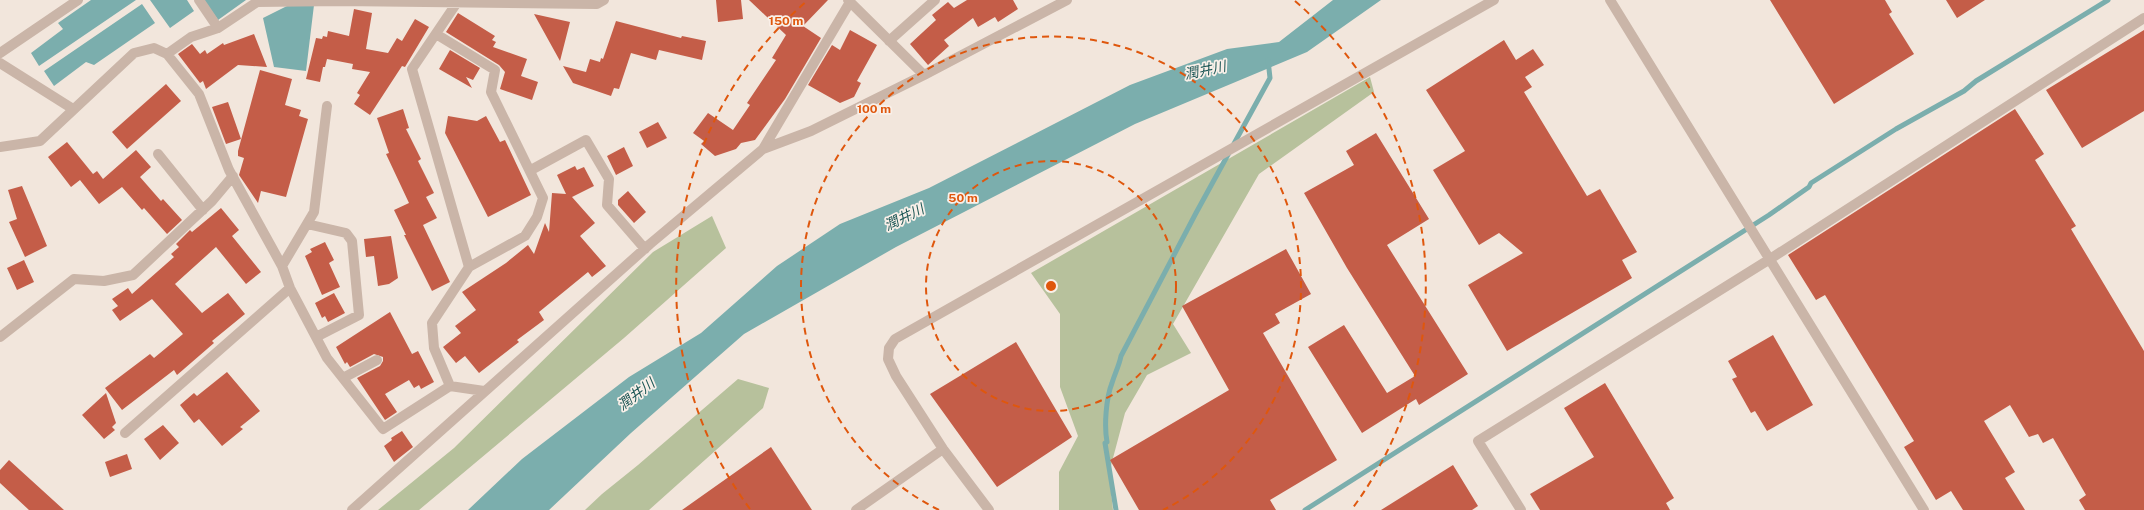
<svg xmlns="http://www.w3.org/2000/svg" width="2144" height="510" font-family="'Public Sans','Noto Sans JP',sans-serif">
	<rect width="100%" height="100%" fill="#f2e6dc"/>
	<path fill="#b7c19c" d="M 1370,77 L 1374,92 L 1259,174 L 1173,324 L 1191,353 L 1147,375 L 1125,413 L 1109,473 L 1113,510 L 1059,510 L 1059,472 L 1078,436 L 1060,387 L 1060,314 L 1031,273 Z
		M 712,216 L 726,248 L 624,338 L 419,510 L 378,510 L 454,448 L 653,252 Z
		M 738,379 L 769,388 L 763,408 L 649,510 L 585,510 L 602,494 L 638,465 Z"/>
	<path fill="#7baead" d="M 91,0 L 136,0 L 39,66 L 31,53 L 63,29 L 58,23 Z
		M 150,0 L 187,0 L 194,11 L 170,28 Z
		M 204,0 L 246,0 L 218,20 Z
		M 1333,0 L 1381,0 L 1307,52 L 1135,124 L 896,247 L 744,334 L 631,433 L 549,510 L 468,510 L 522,459 L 629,377 L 701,333 L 777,266 L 840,224 L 929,188 L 1130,85 L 1227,49 L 1279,42 Z
		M 142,4 L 155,23 L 94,65 L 86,62 L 54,86 L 44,71 Z
		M 314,5 L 306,71 L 274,67 L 263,18 L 287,6 Z"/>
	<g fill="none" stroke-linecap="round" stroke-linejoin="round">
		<path stroke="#7baead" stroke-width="5" d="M 1116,510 L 1105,443 L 1107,442 C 1104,426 1106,398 1112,383 C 1115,373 1119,366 1121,356 L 1196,213 L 1270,78 L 1268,60
			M 1305,510 L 1769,215 L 1809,187 L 1811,183 L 1896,129 L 1964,91 L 1976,81 L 2108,0"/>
	</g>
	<path fill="#c45d48" d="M 716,0 L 741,0 L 743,19 L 718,22 Z
		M 749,0 L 828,0 L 803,26 L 821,38 L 785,99 L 755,140 L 741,143 L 736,149 L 715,156 L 701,144 L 704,141 L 693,133 L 708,113 L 733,130 L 750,105 L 747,103 L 776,60 L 772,58 L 786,35 Z
		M 967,0 L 1013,0 L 1018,9 L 998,22 L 995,17 L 978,27 L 973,18 L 944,40 L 949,46 L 928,65 L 910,44 L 936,20 L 932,15 L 948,2 L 954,8 Z
		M 1770,0 L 1885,0 L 1892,12 L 1889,14 L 1914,54 L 1834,104 Z
		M 1946,0 L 1985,0 L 1957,18 Z
		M 354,9 L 372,13 L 366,49 L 388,53 L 397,38 L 402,41 L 415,19 L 429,27 L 405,67 L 402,66 L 370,115 L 354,104 L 360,95 L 357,93 L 370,72 L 352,69 L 353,64 L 327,59 L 325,67 L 323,67 L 320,82 L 306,79 L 316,38 L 322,39 L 323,36 L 327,37 L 328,31 L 349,36 Z
		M 458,13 L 495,36 L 492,40 L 496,42 L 493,47 L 527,59 L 521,76 L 538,82 L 532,100 L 500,89 L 505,72 L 499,65 L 446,32 Z
		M 534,14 L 570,22 L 560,61 Z
		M 616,21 L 681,38 L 682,36 L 706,41 L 702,60 L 659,50 L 656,60 L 631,53 L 619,89 L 614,88 L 611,96 L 573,83 L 563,66 L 586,72 L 590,59 L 600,62 L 601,58 L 603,59 Z
		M 850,30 L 877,45 L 857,81 L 861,83 L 854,97 L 840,103 L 808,85 L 832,45 L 840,50 Z
		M 2144,30 L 2144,111 L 2082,148 L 2046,90 Z
		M 254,34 L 267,67 L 238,65 L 206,89 L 203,81 L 200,83 L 178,54 L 192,44 L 200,54 L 205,50 L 207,54 L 223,43 L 224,45 Z
		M 1504,40 L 1516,60 L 1533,49 L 1544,65 L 1525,77 L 1532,87 L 1524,92 L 1587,196 L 1600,189 L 1637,252 L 1622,260 L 1632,278 L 1507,351 L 1468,285 L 1523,253 L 1499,233 L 1479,245 L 1433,170 L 1465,151 L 1426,90 Z
		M 450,50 L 480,68 L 473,80 L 466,77 L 472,88 L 439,69 Z
		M 260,70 L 292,79 L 285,105 L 301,110 L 299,116 L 308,119 L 286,197 L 261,191 L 258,203 L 239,175 L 244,158 L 238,156 L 238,151 Z
		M 166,84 L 181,101 L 127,149 L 112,132 Z
		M 228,102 L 241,139 L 226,144 L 212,107 Z
		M 403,109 L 409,128 L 406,129 L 421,159 L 418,161 L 434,193 L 426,197 L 437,218 L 423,225 L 450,282 L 432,291 L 404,235 L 406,235 L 394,210 L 409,203 L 386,154 L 389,153 L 377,118 Z
		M 2015,109 L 2044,154 L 2035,160 L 2076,226 L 2071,229 L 2144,351 L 2144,510 L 2085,510 L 2079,500 L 2086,495 L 2053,438 L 2043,443 L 2038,434 L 2029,437 L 2010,405 L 1984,421 L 2015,472 L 2005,478 L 2025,510 L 1963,510 L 1951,491 L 1936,500 L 1904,447 L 1914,441 L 1825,295 L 1816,300 L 1788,255 Z
		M 448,116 L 477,121 L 486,116 L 500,142 L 505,140 L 531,195 L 488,217 L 445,133 Z
		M 658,122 L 667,138 L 647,148 L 639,132 Z
		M 1376,133 L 1429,219 L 1387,245 L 1468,374 L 1419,405 L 1416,399 L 1362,433 L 1308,347 L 1344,325 L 1387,393 L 1415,376 L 1347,268 L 1304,193 L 1354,165 L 1346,151 Z
		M 67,142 L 93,174 L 97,171 L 103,179 L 136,150 L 151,167 L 140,177 L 161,201 L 163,199 L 182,220 L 167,234 L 144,208 L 142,210 L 122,187 L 99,204 L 80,180 L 71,187 L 48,157 Z
		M 624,147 L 633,166 L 616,175 L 607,156 Z
		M 575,166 L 577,170 L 584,167 L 594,186 L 572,197 L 595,223 L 580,236 L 606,266 L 592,277 L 588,272 L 566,290 L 539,312 L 544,320 L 517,340 L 519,342 L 479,373 L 465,356 L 456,363 L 443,347 L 461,333 L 455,326 L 476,310 L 462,292 L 506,263 L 528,245 L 534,254 L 545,223 L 549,232 L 552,193 L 566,194 L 557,175 Z
		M 22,186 L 47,246 L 25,257 L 9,222 L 17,219 L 8,190 Z
		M 628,191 L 646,212 L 634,223 L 618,205 L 618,200 Z
		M 221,208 L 239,230 L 232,236 L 261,272 L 246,284 L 216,247 L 175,284 L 202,313 L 228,293 L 245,314 L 212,341 L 214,343 L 177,375 L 174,370 L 122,410 L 105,388 L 150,354 L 154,358 L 183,334 L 152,299 L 120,321 L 112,310 L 118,306 L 112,299 L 128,288 L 132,294 L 174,257 L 171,254 L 179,247 L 176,244 L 190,230 L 192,232 Z
		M 391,236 L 398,278 L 389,284 L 378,286 L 374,256 L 366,257 L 364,239 Z
		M 325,242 L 334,260 L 329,263 L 340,287 L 322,295 L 305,256 L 312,252 L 310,249 Z
		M 1286,249 L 1311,294 L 1275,314 L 1280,323 L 1263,333 L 1337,460 L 1270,500 L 1276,510 L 1139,510 L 1110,460 L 1229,390 L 1182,306 Z
		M 24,260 L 34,282 L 17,290 L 7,268 Z
		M 334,293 L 345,313 L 328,322 L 325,316 L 322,318 L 315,303 Z
		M 390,312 L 412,354 L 418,351 L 434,382 L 421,389 L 419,385 L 414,388 L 409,380 L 385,394 L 397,412 L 385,420 L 357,378 L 380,366 L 383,361 L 383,357 L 374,354 L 350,367 L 347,362 L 345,364 L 336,347 Z
		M 1773,335 L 1813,405 L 1767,431 L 1755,411 L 1751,413 L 1732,379 L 1737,377 L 1728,361 Z
		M 1016,342 L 1072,437 L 997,487 L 930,394 Z
		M 227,372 L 260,411 L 240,427 L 243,429 L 222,446 L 199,419 L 194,423 L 180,405 L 194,393 L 197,396 Z
		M 1605,383 L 1674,498 L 1666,503 L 1670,510 L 1540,510 L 1530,494 L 1594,457 L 1564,408 Z
		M 106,393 L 116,423 L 112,427 L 115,430 L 104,439 L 82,415 Z
		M 163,425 L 179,443 L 160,460 L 144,439 Z
		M 402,431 L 413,447 L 394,462 L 384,446 L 392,440 L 391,438 Z
		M 771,447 L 812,510 L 682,510 Z
		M 127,454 L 132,469 L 110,477 L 105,462 Z
		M 9,460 L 64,510 L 29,510 L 0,483 L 0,470 Z
		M 1453,465 L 1478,506 L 1472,510 L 1381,510 Z"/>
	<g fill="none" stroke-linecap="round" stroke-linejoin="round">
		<path stroke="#cab5a8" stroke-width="10" d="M 848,0 L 924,75
			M 1610,0 L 1924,510
			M 456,4 L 412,69 L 469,267
			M 218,28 L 257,2 L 341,1 L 597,4 L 604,0
			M 436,34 L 495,70 L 491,92 L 543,198 L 537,217 L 525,236 L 469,267 L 432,323 L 434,348 L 450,386 L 484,391
			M 889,41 L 935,0
			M 0,53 L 78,0
			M 167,54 L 191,37 L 218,28 L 199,0
			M 0,63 L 73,109
			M 0,147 L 40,141 L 134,53 L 154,48 L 167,54 L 199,94 L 229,170 L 282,266 L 290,288 L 327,358 L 383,429 L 450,386
			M 763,149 L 850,2
			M 158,154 L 203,210
			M 531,170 L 586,140 L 609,179 L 607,205 L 645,249
			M 307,224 L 346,233 L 352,241 L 359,315 L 316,337
			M 282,266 L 314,212 L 327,106
			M 0,337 L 74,279 L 104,281 L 133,275 L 212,201 L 233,176
			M 343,378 L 377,360
			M 125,433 L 290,288
			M 352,510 L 650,244 L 763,149 L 811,131 L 924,75 L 1067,0
			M 856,510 L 943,449
			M 989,510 L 943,449 L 896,376 L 888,359 L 889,348 L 895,339 L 1494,0
			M 1521,510 L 1478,441 L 1770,259 L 2144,18"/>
	</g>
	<g fill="none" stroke="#df570d" stroke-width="2" stroke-dasharray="7 5">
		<circle cx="1051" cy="286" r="125"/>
		<path d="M939 510A250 250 0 1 1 1163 510"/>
		<path d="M750 509A375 375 0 0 1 807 1M1295 1A375 375 0 0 1 1352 509"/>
	</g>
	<g text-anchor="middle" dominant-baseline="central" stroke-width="3.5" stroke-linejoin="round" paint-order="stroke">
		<g font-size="14" font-style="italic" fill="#1e5857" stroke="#f9f0e9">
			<text transform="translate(1205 70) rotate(-12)">潤井川</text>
			<text transform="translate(904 217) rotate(-26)">潤井川</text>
			<text transform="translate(636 394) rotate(-37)">潤井川</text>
		</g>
	</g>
	<circle cx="1051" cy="286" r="6" fill="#df570d" stroke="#f9f0e9" stroke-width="2"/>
	<g font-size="12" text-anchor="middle" font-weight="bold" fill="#df570d" stroke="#f9f0e9" stroke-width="3.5" stroke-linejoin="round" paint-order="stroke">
		<text x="786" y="25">150 m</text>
		<text x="874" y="113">100 m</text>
		<text x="963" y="202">50 m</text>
	</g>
</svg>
